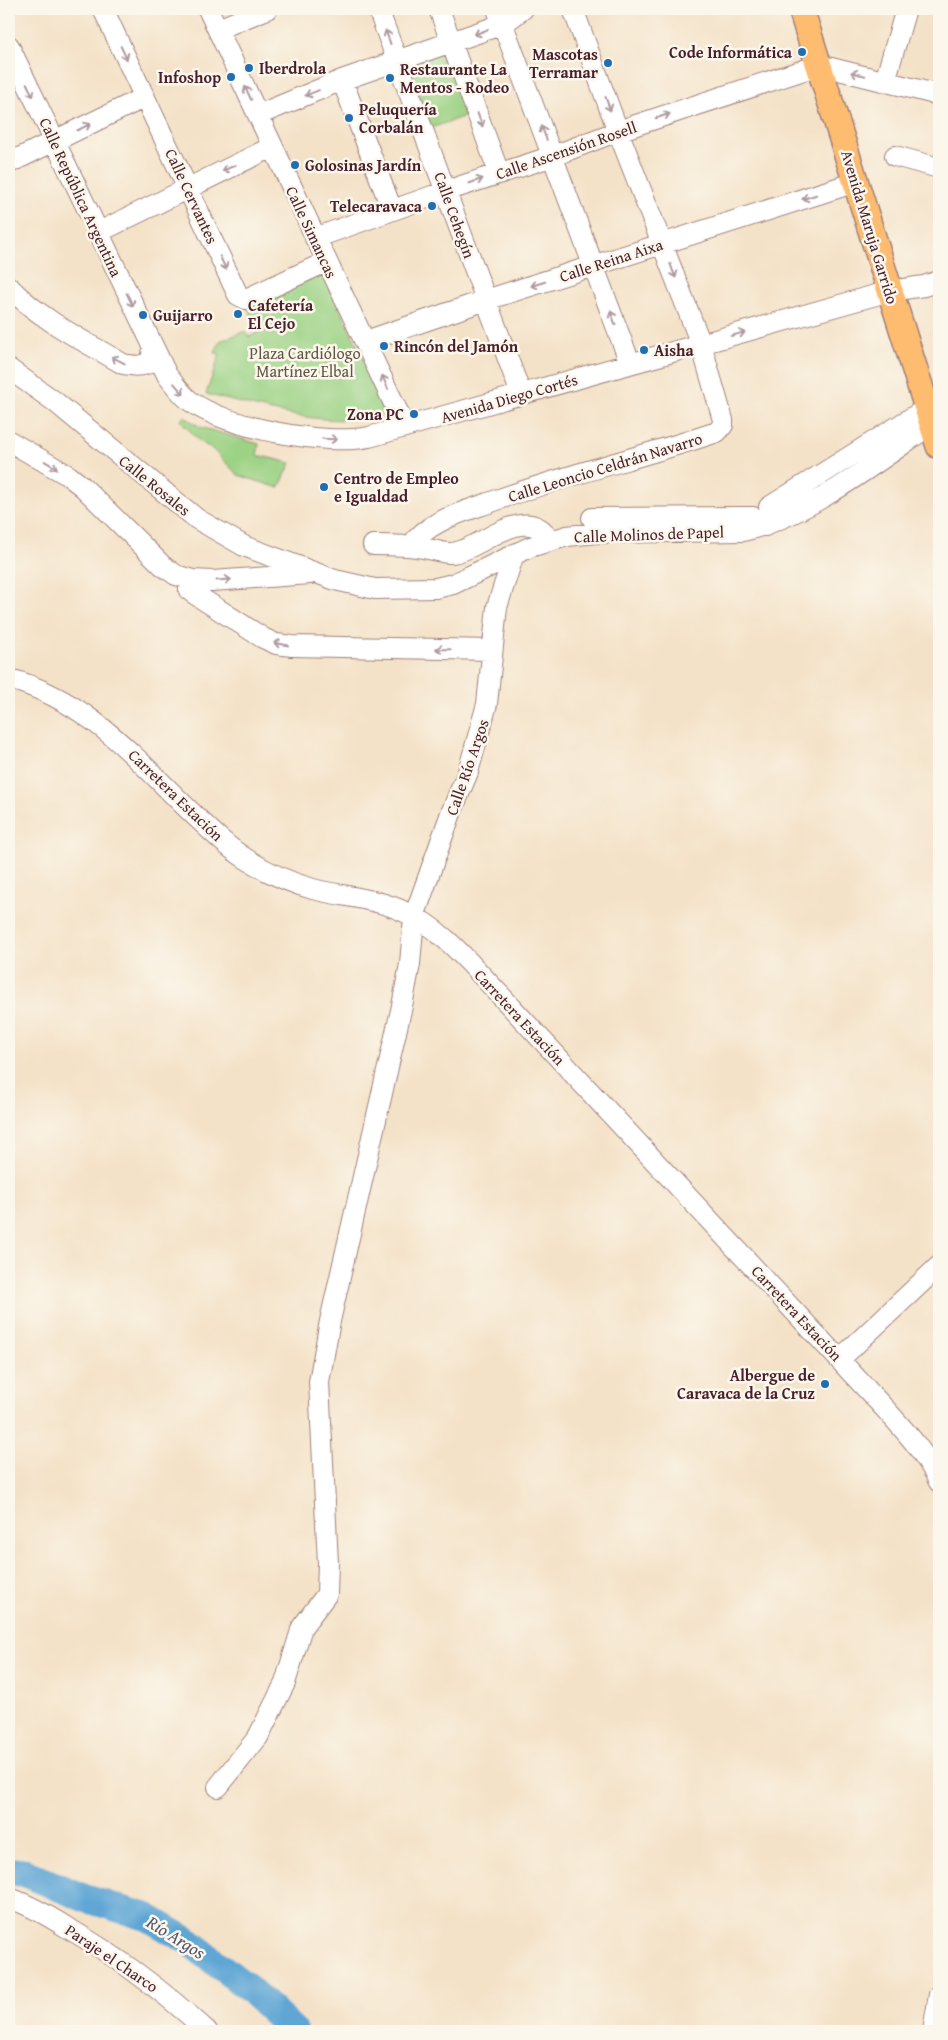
<svg xmlns="http://www.w3.org/2000/svg" width="948" height="2040" font-family="'Gentium Book Plus',serif">
	<rect width="100%" height="100%" fill="#fbf7ec"/>
	<filter id="ink" filterUnits="userSpaceOnUse"><feTurbulence type="fractalNoise" baseFrequency=".02" numOctaves="2"/><feDisplacementMap in="SourceGraphic" scale="10" xChannelSelector="R" yChannelSelector="G"/><feConvolveMatrix kernelMatrix="1 2 1 2 8 2 1 2 1" color-interpolation-filters="sRGB"/></filter>
	<filter id="wash" filterUnits="userSpaceOnUse"><feTurbulence type="fractalNoise" baseFrequency=".0096" numOctaves="4" result="noise"/><feDisplacementMap in="SourceGraphic" scale="20" xChannelSelector="R" yChannelSelector="G"/><feGaussianBlur stdDeviation="1.12" result="paint"/><feColorMatrix in="noise" values="0 0 0 0 0 0 0 0 0 0 0 0 0 0 0 0 0 1.4 0 .05"/><feComposite in="paint" operator="in"/></filter>
	<g filter="url(#wash)">
		<rect width="100%" height="100%" fill="#f4e2c8"/>
		<path fill="#9bd284" stroke="#727858" d="M 445,51 L 468,115 L 431,128 L 407,65 Z
			M 322,272 L 391,415 C 327,429 267,410 206,394 L 220,354 L 215,353 L 220,341 L 245,331 L 249,337 L 259,332 L 247,307 Z
			M 184,416 L 200,427 L 259,444 L 257,455 L 291,463 L 279,488 L 238,475 L 211,448 L 200,442 L 181,421 Z"/>
		<g fill="none" stroke-linecap="round" stroke-linejoin="round">
			<path stroke="#5fa6d5" stroke-width="28" d="M 9,1871 L 25,1873 L 84,1898 L 147,1917 L 188,1941 L 248,1988 L 294,2031"/>
		</g>
	</g>
	<g filter="url(#ink)">
		<g fill="none" stroke-linecap="round" stroke-linejoin="round">
			<g stroke="#9f807a" stroke-width="22">
				<path id="minor" d="M 103,9 L 238,295 L 246,299 L 326,262
					M 208,9 L 405,427
					M 378,9 L 521,394
					M 439,9 L 499,173
					M 497,9 L 630,363
					M 218,29 L 267,9
					M 9,46 L 167,375 C 174,384 181,394 190,401 C 226,428 326,446 369,437 L 890,291 L 924,286 L 939,281
					M 342,80 L 392,210
					M 885,81 L 906,9
					M 258,115 L 342,80 L 503,24 L 523,9
					M 895,156 L 939,168
					M 9,163 L 145,97
					M 97,233 L 272,147
					M 315,238 L 446,191 L 553,156 L 618,131 L 819,65 L 939,95
					M 9,287 C 41,320 84,341 123,364 C 134,366 141,367 151,362 L 153,348
					M 366,341 L 486,300 L 856,182
					M 9,369 L 54,401 L 197,519 L 244,546 L 335,580 L 375,589 L 436,588 L 453,584 L 530,547 L 567,536 L 597,533 L 743,531 C 809,516 876,462 932,424 L 939,423
					M 9,441 L 69,476 L 83,487 L 163,566 L 176,575 L 193,580 L 212,581 L 310,574
					M 769,507 L 927,408
					M 592,518 L 742,517 L 753,517 L 765,526
					M 373,545 C 390,545 406,545 423,548 C 432,549 441,553 450,553 C 478,553 525,499 550,540
					M 411,546 C 428,520 467,511 494,501 C 568,474 643,457 717,432 L 723,425 L 723,420 L 701,344 L 618,131 L 573,9
					M 193,580 L 189,584 L 189,590 L 193,593 L 263,638 L 276,644 L 292,646 L 492,650
					M 9,679 C 87,699 137,760 192,813 C 210,830 227,847 248,860 C 267,872 291,883 313,889 C 344,897 376,898 405,912 C 443,929 472,966 501,996 L 887,1411 C 907,1433 927,1455 939,1482
					M 840,1359 L 939,1266
					M 218,1787 L 258,1737 L 285,1683 L 302,1627 L 327,1594 L 328,1563 L 319,1382 L 330,1321 L 402,1006 L 410,964 L 414,917 L 451,813 L 468,772 L 487,704 L 497,607 L 514,554
					M 9,1898 C 30,1905 47,1915 66,1927 C 117,1956 163,1991 207,2031
					M 933,2031 L 939,1995"/>
			</g>
			<g stroke="#9f807a" stroke-width="28">
				<path id="major" d="M 801,9 L 939,446"/>
			</g>
			<use href="#minor" stroke="#fff" stroke-width="20"/>
			<use href="#major" stroke="#febc71" stroke-width="25"/>
		</g>
		<defs><path id="oneway-shaft" d="M-6 0H5M1.5-3L5.5 0L1.5 3" fill="none" stroke-width="1.6" stroke-linecap="round" stroke-linejoin="round" transform="scale(1.25)"/></defs>
		<g stroke="#ae9aa0">
			<use href="#oneway-shaft" transform="translate(481 32) rotate(159)"/>
			<use href="#oneway-shaft" transform="translate(388 37) rotate(-110)"/>
			<use href="#oneway-shaft" transform="translate(124 53) rotate(64)"/>
			<use href="#oneway-shaft" transform="translate(858 74) rotate(-166)"/>
			<use href="#oneway-shaft" transform="translate(30 90) rotate(64)"/>
			<use href="#oneway-shaft" transform="translate(248 93) rotate(-115)"/>
			<use href="#oneway-shaft" transform="translate(312 93) rotate(158)"/>
			<use href="#oneway-shaft" transform="translate(608 104) rotate(70)"/>
			<use href="#oneway-shaft" transform="translate(663 116) rotate(-18)"/>
			<use href="#oneway-shaft" transform="translate(480 120) rotate(70)"/>
			<use href="#oneway-shaft" transform="translate(84 127) rotate(-26)"/>
			<use href="#oneway-shaft" transform="translate(544 133) rotate(-111)"/>
			<use href="#oneway-shaft" transform="translate(229 168) rotate(154)"/>
			<use href="#oneway-shaft" transform="translate(476 181) rotate(-19)"/>
			<use href="#oneway-shaft" transform="translate(809 197) rotate(162)"/>
			<use href="#oneway-shaft" transform="translate(223 263) rotate(65)"/>
			<use href="#oneway-shaft" transform="translate(673 271) rotate(69)"/>
			<use href="#oneway-shaft" transform="translate(538 284) rotate(163)"/>
			<use href="#oneway-shaft" transform="translate(130 300) rotate(64)"/>
			<use href="#oneway-shaft" transform="translate(613 318) rotate(-110)"/>
			<use href="#oneway-shaft" transform="translate(738 334) rotate(-15)"/>
			<use href="#oneway-shaft" transform="translate(118 360) rotate(-153)"/>
			<use href="#oneway-shaft" transform="translate(385 382) rotate(-114)"/>
			<use href="#oneway-shaft" transform="translate(179 389) rotate(49)"/>
			<use href="#oneway-shaft" transform="translate(330 439) rotate(2)"/>
			<use href="#oneway-shaft" transform="translate(51 465) rotate(31)"/>
			<use href="#oneway-shaft" transform="translate(224 580) rotate(-4)"/>
			<use href="#oneway-shaft" transform="translate(281 644) rotate(-168)"/>
			<use href="#oneway-shaft" transform="translate(443 649) rotate(-179)"/>
		</g>
	</g>
	<g fill="#1f6fb2" stroke="#fbf7ec" stroke-width="2">
		<circle cx="802" cy="52" r="5"/>
		<circle cx="608" cy="63" r="5"/>
		<circle cx="249" cy="68" r="5"/>
		<circle cx="231" cy="77" r="5"/>
		<circle cx="390" cy="78" r="5"/>
		<circle cx="349" cy="118" r="5"/>
		<circle cx="295" cy="165" r="5"/>
		<circle cx="432" cy="206" r="5"/>
		<circle cx="238" cy="314" r="5"/>
		<circle cx="143" cy="315" r="5"/>
		<circle cx="384" cy="346" r="5"/>
		<circle cx="644" cy="350" r="5"/>
		<circle cx="414" cy="414" r="5"/>
		<circle cx="324" cy="487" r="5"/>
		<circle cx="825" cy="1384" r="5"/>
	</g>
	<g text-anchor="middle" dominant-baseline="central" stroke-width="5" stroke-linejoin="round" paint-order="stroke">
		<g font-size="16" font-weight="bold" fill="#4a1f2b" stroke="#fbf7ec" text-anchor="start">
			<text x="792" y="52" text-anchor="end">Code Informática</text>
			<text x="598" y="54" text-anchor="end">Mascotas<tspan x="598" dy="18">Terramar</tspan></text>
			<text x="259" y="68">Iberdrola</text>
			<text x="400" y="69">Restaurante La<tspan x="400" dy="18">Mentos - Rodeo</tspan></text>
			<text x="221" y="77" text-anchor="end">Infoshop</text>
			<text x="359" y="109">Peluquería<tspan x="359" dy="18">Corbalán</tspan></text>
			<text x="305" y="165">Golosinas Jardín</text>
			<text x="422" y="206" text-anchor="end">Telecaravaca</text>
			<text x="248" y="305">Cafetería<tspan x="248" dy="18">El Cejo</tspan></text>
			<text x="153" y="315">Guijarro</text>
			<text x="394" y="346">Rincón del Jamón</text>
			<text x="654" y="350">Aisha</text>
			<text x="404" y="414" text-anchor="end">Zona PC</text>
			<text x="334" y="478">Centro de Empleo<tspan x="334" dy="18">e Igualdad</tspan></text>
			<text x="815" y="1375" text-anchor="end">Albergue de<tspan x="815" dy="18">Caravaca de la Cruz</tspan></text>
		</g>
		<g font-size="16" fill="#4a1f2b" stroke="#fbf7ec">
			<text transform="translate(566 150) rotate(-19)">Calle Ascensión Rosell</text>
			<text transform="translate(192 196) rotate(65)">Calle Cervantes</text>
			<text transform="translate(81 197) rotate(65)">Calle República Argentina</text>
			<text transform="translate(455 215) rotate(70)">Calle Cehegín</text>
			<text transform="translate(870 227) rotate(73)">Avenida Maruja Garrido</text>
			<text transform="translate(312 232) rotate(65)">Calle Simancas</text>
			<text transform="translate(611 260) rotate(-18)">Calle Reina Aixa</text>
			<text transform="translate(509 398) rotate(-16)">Avenida Diego Cortés</text>
			<text transform="translate(605 467) rotate(-17)">Calle Leoncio Celdrán Navarro</text>
			<text transform="translate(155 485) rotate(39)">Calle Rosales</text>
			<text transform="translate(649 534) rotate(-2)">Calle Molinos de Papel</text>
			<text transform="translate(467 767) rotate(-71)">Calle Río Argos</text>
			<text transform="translate(176 795) rotate(44)">Carretera Estación</text>
			<text transform="translate(520 1017) rotate(47)">Carretera Estación</text>
			<text transform="translate(797 1313) rotate(47)">Carretera Estación</text>
			<text transform="translate(112 1958) rotate(34)">Paraje el Charco</text>
		</g>
		<g font-size="16" fill="#625546" stroke="#fbf7ec">
			<text x="305" y="353">Plaza Cardiólogo<tspan x="305" dy="18">Martínez Elbal</tspan></text>
		</g>
		<g font-size="18" font-style="italic" fill="#52556f" stroke="#fbf7ec">
			<text transform="translate(176 1937) rotate(32)">Río Argos</text>
		</g>
	</g>
	<rect width="948" height="2040" fill="none" stroke="#fbf7ec" stroke-width="30"/>
</svg>
